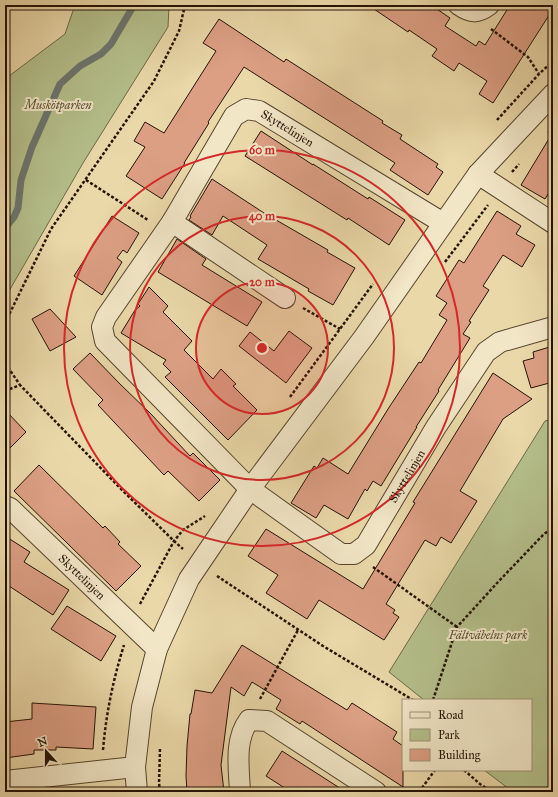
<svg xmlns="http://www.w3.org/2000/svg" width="558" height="797" font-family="'IM FELL Great Primer',serif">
	<rect width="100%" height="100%" fill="#ead8a8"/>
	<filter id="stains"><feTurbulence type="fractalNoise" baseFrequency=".005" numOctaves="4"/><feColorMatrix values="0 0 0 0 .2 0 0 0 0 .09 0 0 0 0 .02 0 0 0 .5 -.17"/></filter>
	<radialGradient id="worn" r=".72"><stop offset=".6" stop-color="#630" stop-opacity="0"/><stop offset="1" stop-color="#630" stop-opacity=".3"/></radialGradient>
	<path fill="#b4bf8a" stroke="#6c6848" d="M 75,5 L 169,5 L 168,27 L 83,163 L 5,298 L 5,79 L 65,34 Z
		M 553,419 L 553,792 L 513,792 L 484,770 L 531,770 L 531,700 L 424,700 L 389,672 L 545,421 Z"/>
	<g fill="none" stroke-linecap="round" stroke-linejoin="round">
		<path stroke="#6c766d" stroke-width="7" d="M 5,228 L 14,217 L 18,208 L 21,180 L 32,147 L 60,84 L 80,66 L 101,54 L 111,44 L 134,5"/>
	</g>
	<path fill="#dc9f83" stroke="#251206" d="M 368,5 L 431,5 L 450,18 L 445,26 L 476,46 L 479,41 L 485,45 L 510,5 L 553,5 L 553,9 L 493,103 L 479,94 L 487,81 L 459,63 L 454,71 L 432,56 L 437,49 L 409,30 L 408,32 Z
		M 219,19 L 284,62 L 286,59 L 383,121 L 382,123 L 402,135 L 400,139 L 438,164 L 436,167 L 443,172 L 428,195 L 390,170 L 395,163 L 244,67 L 208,122 L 209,123 L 184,163 L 185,163 L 162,199 L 126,176 L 145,147 L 134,141 L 145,122 L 164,133 L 216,51 L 203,43 Z
		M 261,131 L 313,165 L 313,164 L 368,199 L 369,197 L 405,220 L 389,245 L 348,218 L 347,220 L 245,156 Z
		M 553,132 L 553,186 L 545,199 L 521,185 Z
		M 212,179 L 264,213 L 328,250 L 327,252 L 355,268 L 333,305 L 308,291 L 309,289 L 258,259 L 267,245 L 223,216 L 212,235 L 189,220 L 191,217 L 190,216 Z
		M 497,211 L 521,226 L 516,234 L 535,245 L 522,267 L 503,255 L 483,286 L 489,290 L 469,321 L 471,322 L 463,334 L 470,338 L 438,390 L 439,391 L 416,427 L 417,427 L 381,486 L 373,481 L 367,491 L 365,489 L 348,519 L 324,505 L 316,518 L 291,503 L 314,466 L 317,468 L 323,458 L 348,474 L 388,409 L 419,362 L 421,363 L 447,320 L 439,315 L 447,303 L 436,296 L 459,260 L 464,263 Z
		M 112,216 L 139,233 L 127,253 L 123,250 L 117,258 L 122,262 L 102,295 L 74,276 Z
		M 177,239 L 206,259 L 202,265 L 262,302 L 247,326 L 158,272 Z
		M 149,287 L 168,306 L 163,312 L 192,341 L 184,350 L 213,379 L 221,369 L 236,384 L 233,386 L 257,410 L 228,440 L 165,377 L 171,372 L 163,364 L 166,360 L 121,333 L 135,310 L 140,306 L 138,304 Z
		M 50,309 L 76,337 L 50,351 L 32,319 Z
		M 289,331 L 312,348 L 286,383 L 239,346 L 250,332 L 274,351 Z
		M 553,346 L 553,382 L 531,388 L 523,361 L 534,358 L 533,352 Z
		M 90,353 L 120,384 L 151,414 L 190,456 L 193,453 L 220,480 L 199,501 L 168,471 L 164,475 L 98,405 L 103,400 L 73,369 Z
		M 493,373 L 532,399 L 503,419 L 460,491 L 477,501 L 451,543 L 441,537 L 436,546 L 425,540 L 386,604 L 395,610 L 393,613 L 399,617 L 384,640 L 319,600 L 307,619 L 266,593 L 278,575 L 248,556 L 266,529 L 363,589 L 415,503 L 413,502 Z
		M 5,410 L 26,432 L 5,453 Z
		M 39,465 L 103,528 L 105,526 L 120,542 L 118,544 L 141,566 L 116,591 L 14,491 Z
		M 5,536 L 30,552 L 24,562 L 69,590 L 53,615 L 9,586 L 5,593 Z
		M 67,606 L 116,636 L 101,661 L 51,629 Z
		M 242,645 L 347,710 L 352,703 L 397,732 L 393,739 L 403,746 L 403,787 L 302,721 L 300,724 L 276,709 L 281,700 L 252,682 L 244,696 L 231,687 L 221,765 L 224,792 L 187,792 L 186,776 L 187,746 L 190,714 L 191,714 L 195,690 L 212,693 Z
		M 32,703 L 96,707 L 93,749 L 56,747 L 56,750 L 34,750 L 34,754 L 5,758 L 5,722 L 32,719 Z
		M 282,751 L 346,792 L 291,792 L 266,776 Z"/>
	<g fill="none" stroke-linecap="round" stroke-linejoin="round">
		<g stroke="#56442e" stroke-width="22">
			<g id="minor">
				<path d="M 459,5 C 471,13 477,14 489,5"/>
				<path d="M 478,174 L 553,223"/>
				<path id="s1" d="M 172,222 L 234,116 L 246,109 L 259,111 L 443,223"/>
				<path id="s2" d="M 285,298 L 172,222 L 106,317 L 102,327 L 105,341 L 250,489 L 341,554 L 354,554 L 366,545 L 436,427 L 486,352 L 500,342 L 553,327"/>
				<path id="s3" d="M 5,506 L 10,508 L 157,649"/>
				<path d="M 5,781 L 135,767"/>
				<path d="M 137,792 L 135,767 L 142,707 L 157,649 L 189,579 L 250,489 L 364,337 L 478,174 L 553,94"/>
				<path d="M 240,792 C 239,768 234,740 249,720 L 267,721 L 376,792"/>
			</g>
		</g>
		<path stroke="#251206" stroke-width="2.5" stroke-dasharray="3 2" stroke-linecap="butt" d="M 491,29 L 528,57 L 539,74
			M 497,120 L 539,74 L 553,61
			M 548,133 L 553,130
			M 512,172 L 519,164
			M 86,180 L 148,220
			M 445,262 L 488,205
			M 303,308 L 340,329
			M 5,323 L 51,229 L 154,81 L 179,31 L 185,5
			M 5,363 L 20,385
			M 5,391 L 20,385 L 123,491 L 174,541 L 183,549
			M 290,397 L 373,284
			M 373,567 L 457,627
			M 217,576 L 323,646 L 413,700
			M 140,604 L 174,541 L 183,530 L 205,516
			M 260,699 L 298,630
			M 433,700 L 457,627 L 498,582 L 543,535 L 553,527
			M 160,749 L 159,783 L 160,792
			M 103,750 C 106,714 113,680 124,645
			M 464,770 L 480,784 L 492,792
			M 419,792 L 435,770"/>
		<use href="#minor" stroke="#f1e6c6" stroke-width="20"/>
	</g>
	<circle cx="262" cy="348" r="66" fill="#d62828" fill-opacity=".12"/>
	<g fill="none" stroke="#d62828" stroke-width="2">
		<circle cx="262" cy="348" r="66"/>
		<circle cx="262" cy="348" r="132"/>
		<circle cx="262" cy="348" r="198"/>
	</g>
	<g text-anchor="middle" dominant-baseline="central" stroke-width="4" stroke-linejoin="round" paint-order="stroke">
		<g font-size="12" font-style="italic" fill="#574f34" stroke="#f1e6c6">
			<text x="58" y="105">Muskötparken</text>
			<text x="488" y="635">Fältväbelns park</text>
		</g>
		<g font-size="12" fill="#251206" stroke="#f1e6c6">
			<text stroke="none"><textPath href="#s1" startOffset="183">Skyttelinjen</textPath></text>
			<text stroke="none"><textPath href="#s2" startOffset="704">Skyttelinjen</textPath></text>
			<text stroke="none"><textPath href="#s3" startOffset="105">Skyttelinjen</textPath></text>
		</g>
	</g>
	<circle cx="262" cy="348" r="6" fill="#d62828" stroke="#f1e6c6" stroke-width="2"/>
	<g font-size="12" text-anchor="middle" font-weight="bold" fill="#d62828" stroke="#f1e6c6" stroke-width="4" stroke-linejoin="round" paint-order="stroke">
		<text x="262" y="154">60 m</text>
		<text x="262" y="220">40 m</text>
		<text x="262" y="286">20 m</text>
	</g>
	<rect width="558" height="797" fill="none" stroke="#ead8a8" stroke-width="20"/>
	<rect x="6" y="6" width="546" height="785" fill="none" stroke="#251206" stroke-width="2"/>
	<rect x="10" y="10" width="538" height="777" fill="none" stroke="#251206"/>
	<rect x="402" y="699" width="130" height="72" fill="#f1e6c6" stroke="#9f9179"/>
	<rect x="410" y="712" width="20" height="6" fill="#f1e6c6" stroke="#9f9179"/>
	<text x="438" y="719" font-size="12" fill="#251206">Road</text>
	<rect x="410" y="729" width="20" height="12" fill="#b4bf8a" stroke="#9f9179"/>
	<text x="438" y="739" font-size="12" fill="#251206">Park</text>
	<rect x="410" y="749" width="20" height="12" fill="#dc9f83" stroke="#9f9179"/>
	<text x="438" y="759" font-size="12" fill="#251206">Building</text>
	<g transform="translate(46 751) rotate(339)" stroke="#f1e6c6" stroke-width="3" paint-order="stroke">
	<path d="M0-3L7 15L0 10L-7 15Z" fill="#251206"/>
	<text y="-6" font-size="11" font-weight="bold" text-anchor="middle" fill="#251206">N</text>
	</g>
	<rect width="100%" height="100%" filter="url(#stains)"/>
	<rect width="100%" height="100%" fill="url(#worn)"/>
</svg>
